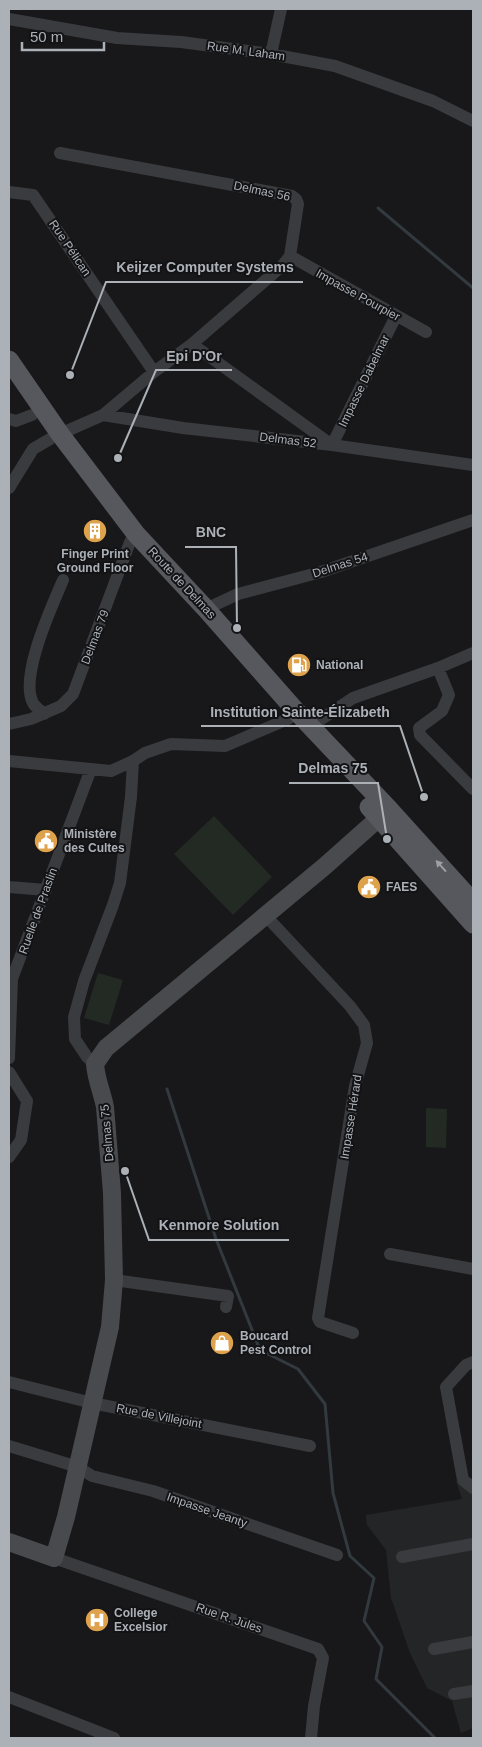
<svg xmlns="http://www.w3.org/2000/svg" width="482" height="1747" font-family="Arial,sans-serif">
	<rect width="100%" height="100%" fill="#18181a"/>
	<path fill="#242527" d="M 473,1478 L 473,1728 L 461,1733 L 452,1701 L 427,1688 L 410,1653 L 391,1598 L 386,1550 L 367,1525 L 366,1515 L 462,1499 L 456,1481 Z"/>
	<path fill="#232a23" d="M 214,816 L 272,877 L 233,915 L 174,854 Z
		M 98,973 L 123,980 L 109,1025 L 84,1018 Z
		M 426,1108 L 447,1109 L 446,1148 L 426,1147 Z"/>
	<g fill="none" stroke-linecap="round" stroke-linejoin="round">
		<path stroke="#323a3f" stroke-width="3" d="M 378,208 L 473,288
			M 167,1089 L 216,1239 L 260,1350 L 298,1369 L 325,1404 L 333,1493 L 350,1556 L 374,1578 L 364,1621 L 382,1647 L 376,1679 L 435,1738"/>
		<path stroke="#3a3b3f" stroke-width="12" d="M 9,19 L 117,38 L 181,42 L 271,54 L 335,66 L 433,101 L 473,121
			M 271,54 L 281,9
			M 9,192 L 33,195 L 154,372
			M 290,256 L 426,332
			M 192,344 L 332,445 L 396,316
			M 103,415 L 183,428 L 332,445 L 473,465
			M 9,419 L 16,421 L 32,415
			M 60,434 L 103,415 L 154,372 L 192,344 L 282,266 L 290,256 L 298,204 L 296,199 L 292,196 L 60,153
			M 9,488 L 33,449 L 50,439
			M 206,609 L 238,594 L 321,572 L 473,520
			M 438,668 L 449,695 L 442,711 L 419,728 L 420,735 L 473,789
			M 44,714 C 41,711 35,707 33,703 C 19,677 52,606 63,580
			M 9,724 L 31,719 L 61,706 L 73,694 L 130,542 L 136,534
			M 311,726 L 353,698 L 438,668 L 473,653
			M 9,761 L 111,771 L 133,761 L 145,753 L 171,744 L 225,746 L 288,719 L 296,711
			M 9,887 L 46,890
			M 265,915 L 350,1006 L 364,1025 L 367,1043 L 355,1086 L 318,1318 L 320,1322 L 353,1333
			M 9,1058 L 12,979 L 91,769
			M 95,1064 L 87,1057 L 75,1039 L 74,1017 L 84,981 L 113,905 L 120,883 L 131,797 L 133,761
			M 9,1072 L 27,1101 L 21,1140 L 9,1157
			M 390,1254 L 473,1269
			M 114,1280 L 228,1296 L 226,1307
			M 473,1362 L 466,1365 L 446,1387 L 463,1480 L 473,1488
			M 9,1382 L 92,1403 L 310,1446
			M 9,1446 L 78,1467 L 92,1476 L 153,1491 L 337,1555
			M 402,1557 L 473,1544
			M 54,1558 L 318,1649 L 323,1658 L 314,1706 L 311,1738
			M 434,1649 L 473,1642
			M 454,1694 L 473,1691
			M 9,1697 L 114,1738"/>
		<path stroke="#484a4e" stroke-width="18" d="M 9,1542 L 54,1558 L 66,1517 L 110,1327 L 114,1280 L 112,1193 L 105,1107 C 102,1092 96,1079 95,1064 L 106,1048 L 325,866 L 389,809"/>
		<path stroke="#56585d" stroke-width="19" d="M 9,360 L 60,434 L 136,534 L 206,609 L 296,711 L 389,809 L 473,902
			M 369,807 L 473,924"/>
	</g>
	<defs><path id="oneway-solid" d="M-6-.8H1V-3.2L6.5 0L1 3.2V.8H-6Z" transform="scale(1.25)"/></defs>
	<use fill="#9b9fa6" href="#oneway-solid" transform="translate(441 866) rotate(-132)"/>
	<defs>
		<g id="building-disc" transform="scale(1.25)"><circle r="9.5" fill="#dea24c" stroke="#131315"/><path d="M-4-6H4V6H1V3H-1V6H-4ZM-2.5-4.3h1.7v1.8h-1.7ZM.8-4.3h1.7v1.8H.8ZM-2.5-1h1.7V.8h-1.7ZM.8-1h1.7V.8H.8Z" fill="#fff"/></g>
		<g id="fuel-disc" transform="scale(1.25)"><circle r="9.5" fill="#dea24c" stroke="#131315"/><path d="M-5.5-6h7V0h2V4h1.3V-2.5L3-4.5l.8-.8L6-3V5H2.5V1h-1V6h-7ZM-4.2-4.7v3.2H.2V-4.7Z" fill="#fff"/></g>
		<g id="civic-disc" transform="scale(1.25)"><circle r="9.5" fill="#dea24c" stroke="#131315"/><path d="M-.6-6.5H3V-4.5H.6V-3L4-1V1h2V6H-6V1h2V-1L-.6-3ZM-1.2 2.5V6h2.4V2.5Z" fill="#fff"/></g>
		<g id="shop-disc" transform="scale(1.25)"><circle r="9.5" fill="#dea24c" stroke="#131315"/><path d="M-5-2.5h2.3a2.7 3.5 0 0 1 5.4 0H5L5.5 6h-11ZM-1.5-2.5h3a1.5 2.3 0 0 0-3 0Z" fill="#fff"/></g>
		<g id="hospital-disc" transform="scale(1.25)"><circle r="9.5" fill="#dea24c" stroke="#131315"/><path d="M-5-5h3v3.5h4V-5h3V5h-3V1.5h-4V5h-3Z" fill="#fff"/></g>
	</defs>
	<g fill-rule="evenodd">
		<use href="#building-disc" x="95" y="531"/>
		<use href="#fuel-disc" x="299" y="665"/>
		<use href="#civic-disc" x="46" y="841"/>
		<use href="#civic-disc" x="369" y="887"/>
		<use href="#shop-disc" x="222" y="1343"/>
		<use href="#hospital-disc" x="97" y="1620"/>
	</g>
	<g text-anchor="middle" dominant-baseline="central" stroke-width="4" stroke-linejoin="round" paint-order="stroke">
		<g font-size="12" fill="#acb1b8" stroke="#131315">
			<text transform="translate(246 51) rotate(8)">Rue M. Laham</text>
			<text transform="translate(262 191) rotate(12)">Delmas 56</text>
			<text transform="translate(70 248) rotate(56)">Rue Pélican</text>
			<text transform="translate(358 295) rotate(29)">Impasse Pourpier</text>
			<text transform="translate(364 381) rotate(-64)">Impasse Dabelmar</text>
			<text transform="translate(288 440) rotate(7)">Delmas 52</text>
			<text transform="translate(340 565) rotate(-18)">Delmas 54</text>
			<text transform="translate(182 583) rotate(47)">Route de Delmas</text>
			<text transform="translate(95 637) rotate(-69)">Delmas 79</text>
			<text transform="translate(38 911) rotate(-70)">Ruelle de Praslin</text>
			<text transform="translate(351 1117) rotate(-81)">Impasse Hérard</text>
			<text transform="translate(107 1133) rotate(-95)">Delmas 75</text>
			<text transform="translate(159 1416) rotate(11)">Rue de Villejoint</text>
			<text transform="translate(207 1510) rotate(19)">Impasse Jeanty</text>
			<text transform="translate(229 1618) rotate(19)">Rue R. Jules</text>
		</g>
		<g font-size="12" font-weight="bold" fill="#acb1b8" stroke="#131315" text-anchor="start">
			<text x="95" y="554" text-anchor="middle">Finger Print<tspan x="95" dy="14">Ground Floor</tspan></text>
			<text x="316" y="665">National</text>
			<text x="64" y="834">Ministère<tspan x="64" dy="14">des Cultes</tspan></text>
			<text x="386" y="887">FAES</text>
			<text x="240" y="1336">Boucard<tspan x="240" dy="14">Pest Control</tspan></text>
			<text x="114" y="1613">College<tspan x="114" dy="14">Excelsior</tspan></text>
		</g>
	</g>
	<path fill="none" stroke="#acb1b8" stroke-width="2" d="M70 375L106 282H303M118 458L156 370H232M237 628L236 547H185M424 797L400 726H201M387 839L378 783H289M125 1171L149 1240H289"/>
	<g fill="#acb1b8" stroke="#131315" stroke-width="2">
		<circle cx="70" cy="375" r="5"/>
		<circle cx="118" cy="458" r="5"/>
		<circle cx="237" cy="628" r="5"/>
		<circle cx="424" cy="797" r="5"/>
		<circle cx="387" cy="839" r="5"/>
		<circle cx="125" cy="1171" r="5"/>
	</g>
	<g font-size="14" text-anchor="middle" font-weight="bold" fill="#acb1b8" stroke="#131315" stroke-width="4" stroke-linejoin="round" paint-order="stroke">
		<text x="205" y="272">Keijzer Computer Systems</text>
		<text x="194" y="361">Epi D'Or</text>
		<text x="211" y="537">BNC</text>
		<text x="300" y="717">Institution Sainte-Élizabeth</text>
		<text x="333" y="773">Delmas 75</text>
		<text x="219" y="1230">Kenmore Solution</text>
	</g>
	<rect width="482" height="1747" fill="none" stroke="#acb1b8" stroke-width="20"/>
	<path d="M22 42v8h82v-8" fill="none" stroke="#acb1b8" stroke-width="2.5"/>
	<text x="30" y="42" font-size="15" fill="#acb1b8" stroke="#131315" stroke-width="4" paint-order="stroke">50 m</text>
</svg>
